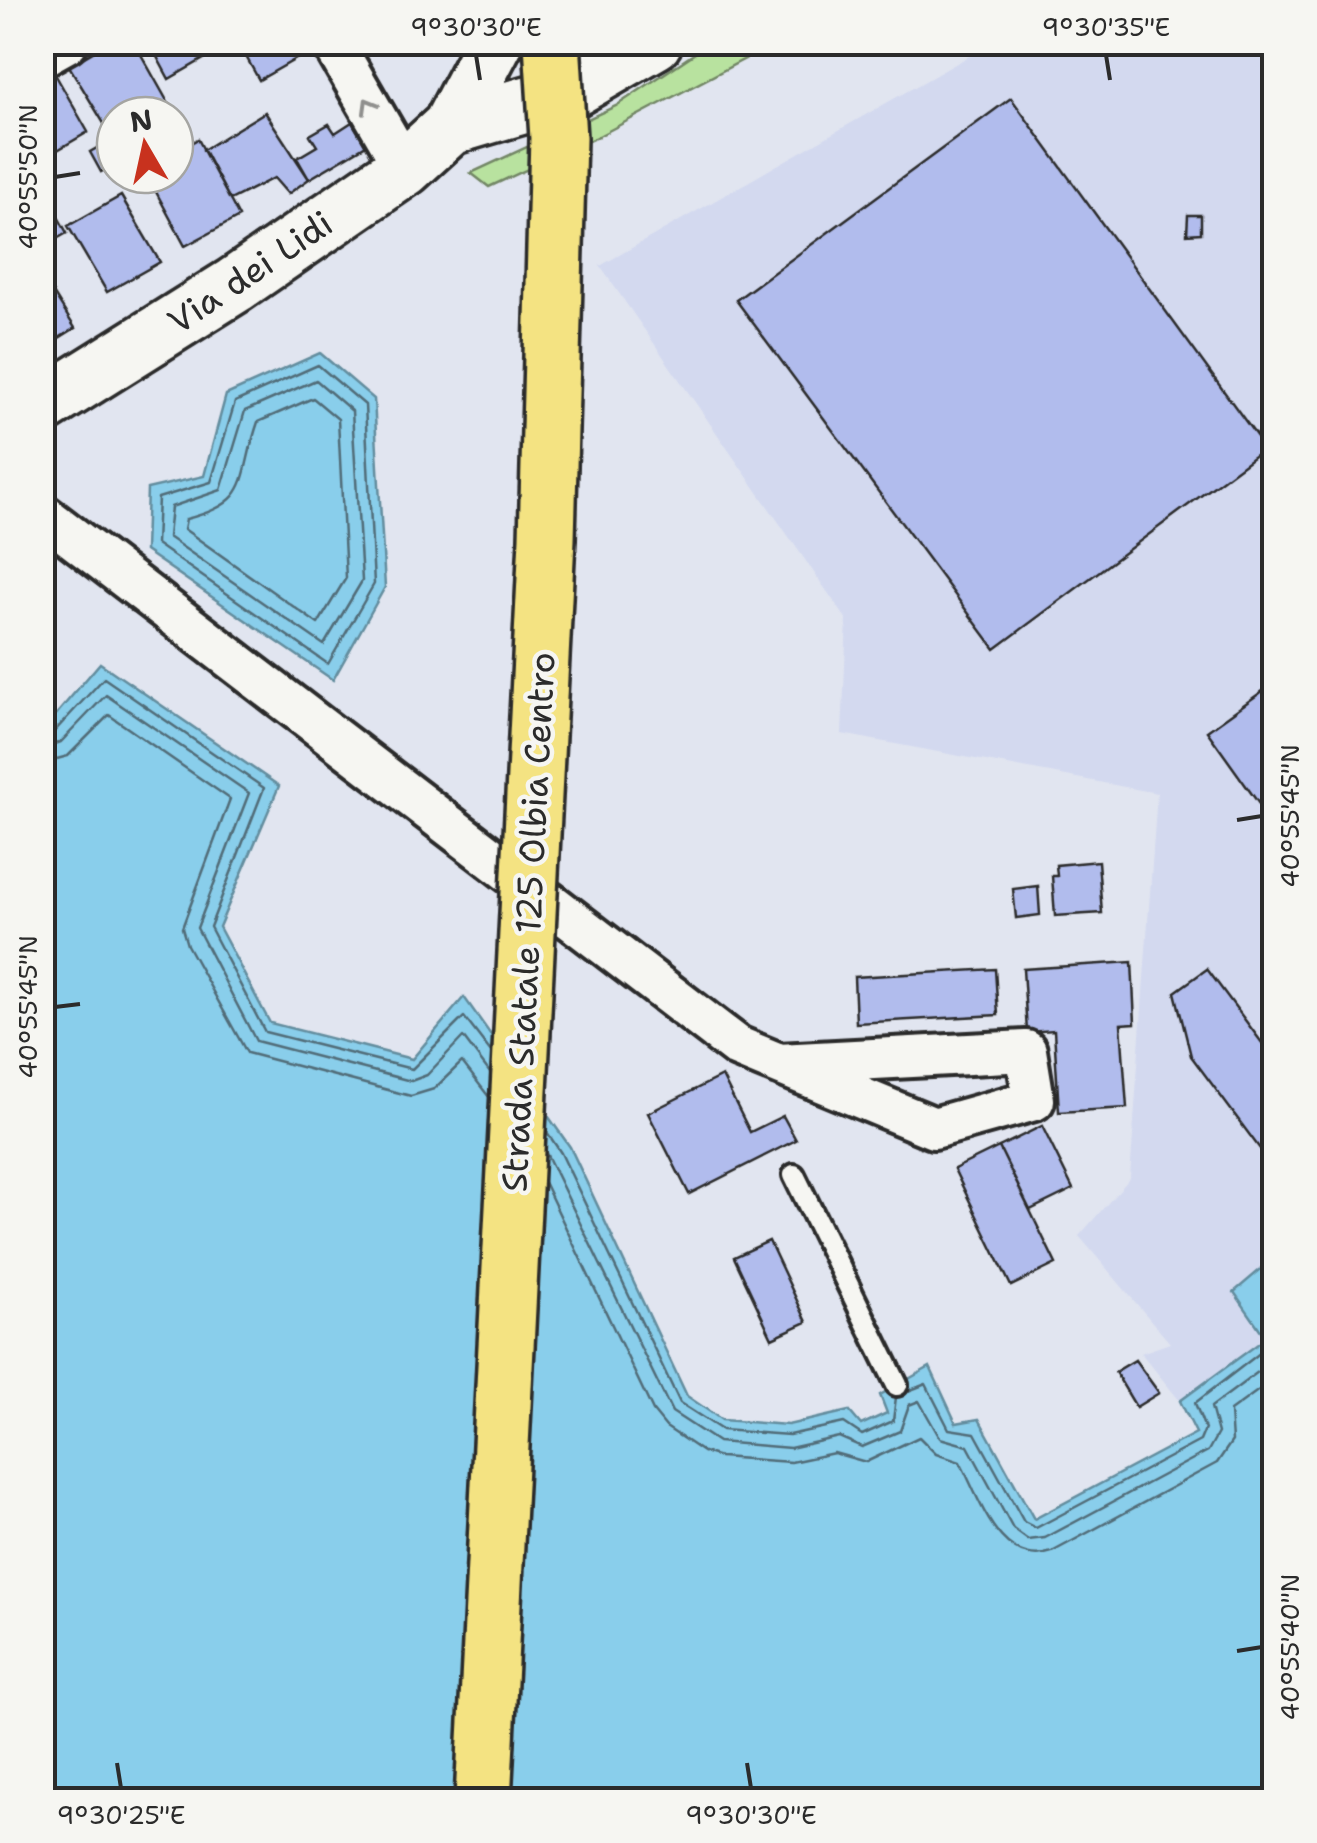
<svg xmlns="http://www.w3.org/2000/svg" width="1317" height="1843" font-family="'Shantell Sans',sans-serif">
	<rect width="100%" height="100%" fill="#e1e5f0"/>
	<filter id="ink" filterUnits="userSpaceOnUse"><feTurbulence type="fractalNoise" baseFrequency=".01" numOctaves="2"/><feDisplacementMap in="SourceGraphic" scale="20" xChannelSelector="R" yChannelSelector="G"/><feConvolveMatrix kernelMatrix="1 2 1 2 8 2 1 2 1" color-interpolation-filters="sRGB"/></filter>
	<g filter="url(#ink)">
		<path fill="#d3d9ef" d="M 992,43 L 1274,43 L 1274,1258 L 1235,1292 L 1266,1338 L 1180,1401 L 1141,1353 L 1170,1343 L 1079,1236 L 1130,1178 L 1157,793 L 842,734 L 847,620 L 600,266 Z"/>
		<path fill="#b8e29f" stroke="#728665" stroke-width="2.5" d="M 710,43 L 775,43 L 595,138 L 489,187 L 471,173 L 616,106 Z"/>
		<path fill="#89ceeb" stroke="#638d9e" stroke-width="2.5" d="M 320,353 L 374,399 L 385,587 L 333,680 L 145,551 L 147,489 L 204,476 L 226,395 Z
			M 100,663 L 279,786 L 219,927 L 270,1023 L 412,1059 L 464,997 L 570,1147 L 687,1396 L 722,1420 L 788,1425 L 849,1411 L 861,1425 L 887,1413 L 880,1395 L 930,1367 L 956,1423 L 979,1419 L 1034,1519 L 1196,1433 L 1180,1401 L 1266,1338 L 1234,1292 L 1274,1258 L 1274,1800 L 43,1800 L 43,730 Z"/>
		<g fill="none" stroke-linecap="round" stroke-linejoin="round">
			<path stroke="#516c78" stroke-width="2.5" d="M 318,365 L 365,405 L 374,584 L 328,664 L 156,544 L 158,498 L 211,482 L 235,402 Z
				M 316,380 L 352,411 L 362,581 L 324,645 L 168,537 L 171,507 L 221,490 L 245,411 Z
				M 313,398 L 338,419 L 346,578 L 318,624 L 184,529 L 186,519 C 254,502 238,479 258,422 Z
				M 42,736 L 53,733 L 104,678 L 264,788 L 210,927 L 265,1032 L 412,1069 L 464,1017 L 491,1052
				M 42,748 L 61,742 L 106,695 L 249,793 L 197,928 L 256,1041 L 411,1081 L 427,1075 L 463,1037 L 490,1073
				M 42,763 L 68,756 L 109,715 L 230,799 L 182,928 L 187,945 L 247,1053 L 411,1096 L 434,1089 L 462,1062 L 489,1097
				M 547,1132 L 561,1153 L 680,1403 L 722,1430 L 789,1435 L 844,1423 L 862,1435 L 893,1421 L 896,1397
				M 546,1153 L 672,1412 L 718,1442 L 790,1448 L 839,1437 L 862,1447 L 900,1431 L 909,1405 L 919,1401 L 940,1438 L 968,1446 L 1013,1529 L 1028,1540 L 1045,1538 L 1208,1451 L 1218,1433 L 1211,1407 L 1274,1360
				M 544,1182 L 653,1411 L 666,1427 L 703,1452 L 720,1457 L 791,1462 L 834,1453 L 866,1462 L 919,1437 L 936,1454 L 960,1462 C 979,1497 1000,1570 1052,1552 L 1217,1463 L 1232,1441 L 1230,1411 L 1274,1379
				M 908,1391 L 926,1384 L 949,1429 L 975,1433 L 1024,1522 L 1036,1528 L 1200,1441 L 1205,1429 L 1195,1403 L 1274,1342"/>
		</g>
		<path fill="#b1bced" stroke="#2b2b2b" stroke-width="2.5" d="M 110,42 L 134,42 L 175,115 L 115,115 L 114,140 L 69,66 Z
			M 149,42 L 223,42 L 226,46 L 169,79 Z
			M 238,42 L 305,42 L 310,51 L 259,80 Z
			M 55,74 L 88,132 L 42,159 L 42,81 Z
			M 1011,98 L 1265,448 L 995,649 L 736,300 Z
			M 265,112 L 309,179 L 288,194 L 274,178 L 230,200 L 203,150 Z
			M 352,122 L 366,145 L 309,179 L 297,158 L 317,146 L 310,135 L 329,124 L 335,133 Z
			M 198,139 L 239,217 L 185,246 L 147,175 L 175,175 L 175,152 Z
			M 104,144 L 115,164 L 101,172 L 90,152 Z
			M 121,196 L 160,262 L 107,292 L 68,226 Z
			M 51,204 L 67,233 L 42,247 L 42,209 Z
			M 1188,215 L 1201,215 L 1201,233 L 1187,234 Z
			M 42,275 L 75,328 L 43,348 L 42,348 Z
			M 1274,683 L 1274,825 L 1207,731 Z
			M 1098,861 L 1102,913 L 1055,916 L 1052,876 L 1057,876 L 1056,865 Z
			M 1038,886 L 1040,915 L 1016,918 L 1013,889 Z
			M 1132,962 L 1135,1023 L 1121,1024 L 1127,1108 L 1059,1112 L 1054,1030 L 1027,1032 L 1023,969 Z
			M 995,969 L 998,1015 L 856,1023 L 854,977 Z
			M 1207,969 L 1274,1059 L 1274,1144 L 1263,1153 L 1191,1056 L 1175,992 Z
			M 722,1076 L 750,1132 L 783,1116 L 796,1140 L 689,1194 L 648,1113 Z
			M 1042,1126 L 1073,1189 L 1030,1210 L 999,1147 Z
			M 999,1147 L 1056,1264 L 1011,1286 L 954,1169 Z
			M 769,1241 L 807,1322 L 772,1338 L 734,1257 Z
			M 1135,1360 L 1159,1393 L 1136,1407 L 1115,1372 Z"/>
		<g fill="none" stroke-linecap="round" stroke-linejoin="round">
			<g stroke="#2b2b2b" stroke-width="28">
				<path id="service" d="M 794,1175 L 897,1385"/>
			</g>
			<g stroke="#2b2b2b" stroke-width="48">
				<path id="minor" d="M 332,42 L 405,168
					M 42,56 L 67,42
					M 42,514 L 738,1047 L 934,1128 L 1034,1100 L 1026,1051 L 779,1064"/>
			</g>
			<g stroke="#2b2b2b" stroke-width="62">
				<path id="secondary" d="M 450,127 L 566,93 L 654,42
					M 42,406 L 235,285 L 405,168 L 450,127 L 495,42"/>
			</g>
			<use href="#service" stroke="#f6f6f2" stroke-width="20"/>
			<use href="#minor" stroke="#f6f6f2" stroke-width="40"/>
			<use href="#secondary" stroke="#f6f6f2" stroke-width="55"/>
			<g stroke="#2b2b2b" stroke-width="62" stroke-linecap="butt">
				<path id="primary-bridge" d="M 483,1800 L 547,539 L 558,138 L 552,42"/>
			</g>
			<use href="#primary-bridge" stroke="#f4e382" stroke-width="55"/>
		</g>
		<defs><path id="oneway-chevron" d="M-2-3.5L2.5 0L-2 3.5" fill="none" stroke-width="1.6" stroke-linecap="round" stroke-linejoin="round" transform="scale(2.5)"/></defs>
		<use stroke="#90908e" href="#oneway-chevron" transform="translate(369 105) rotate(-120)"/>
	</g>
	<path fill="none" stroke="#2b2b2b" stroke-width="4" d="M 476,55 L 480,80M 1106,55 L 1110,80M 55,177 L 80,173M 1237,820 L 1262,816M 55,1007 L 80,1004M 1237,1651 L 1262,1647M 117,1763 L 121,1788M 747,1763 L 751,1788"/>
	<g text-anchor="middle" dominant-baseline="central" stroke-width="9" stroke-linejoin="round" paint-order="stroke">
		<g font-size="35" fill="#2b2b2b" stroke="#f6f6f2">
			<text transform="translate(250 272) rotate(-34)">Via dei Lidi</text>
			<text transform="translate(528 922) rotate(-87)">Strada Statale 125 Olbia Centro</text>
		</g>
	</g>
	<rect width="1317" height="1843" fill="none" stroke="#f6f6f2" stroke-width="110"/>
	<g transform="translate(145 145) rotate(351)"><circle r="48" fill="#f6f6f2" stroke="#a5a5a2" stroke-width="2.5"/>
	<path d="M0-8L18 38L0 25L-18 38Z" fill="#c8321e"/>
	<text y="-15" font-size="28" font-weight="bold" text-anchor="middle" fill="#2b2b2b">N</text>
	</g>
	<rect x="55" y="55" width="1207" height="1733" fill="none" stroke="#2b2b2b" stroke-width="4"/>
	<g font-size="25" text-anchor="middle" fill="#2b2b2b">
		<text x="476" y="36">9°30'30"E</text>
		<text x="1106" y="36">9°30'35"E</text>
		<text transform="translate(28 177) rotate(-90)" y="9">40°55'50"N</text>
		<text transform="translate(1290 816) rotate(-90)" y="9">40°55'45"N</text>
		<text transform="translate(28 1007) rotate(-90)" y="9">40°55'45"N</text>
		<text transform="translate(1290 1647) rotate(-90)" y="9">40°55'40"N</text>
		<text x="121" y="1824">9°30'25"E</text>
		<text x="751" y="1824">9°30'30"E</text>
	</g>
</svg>
